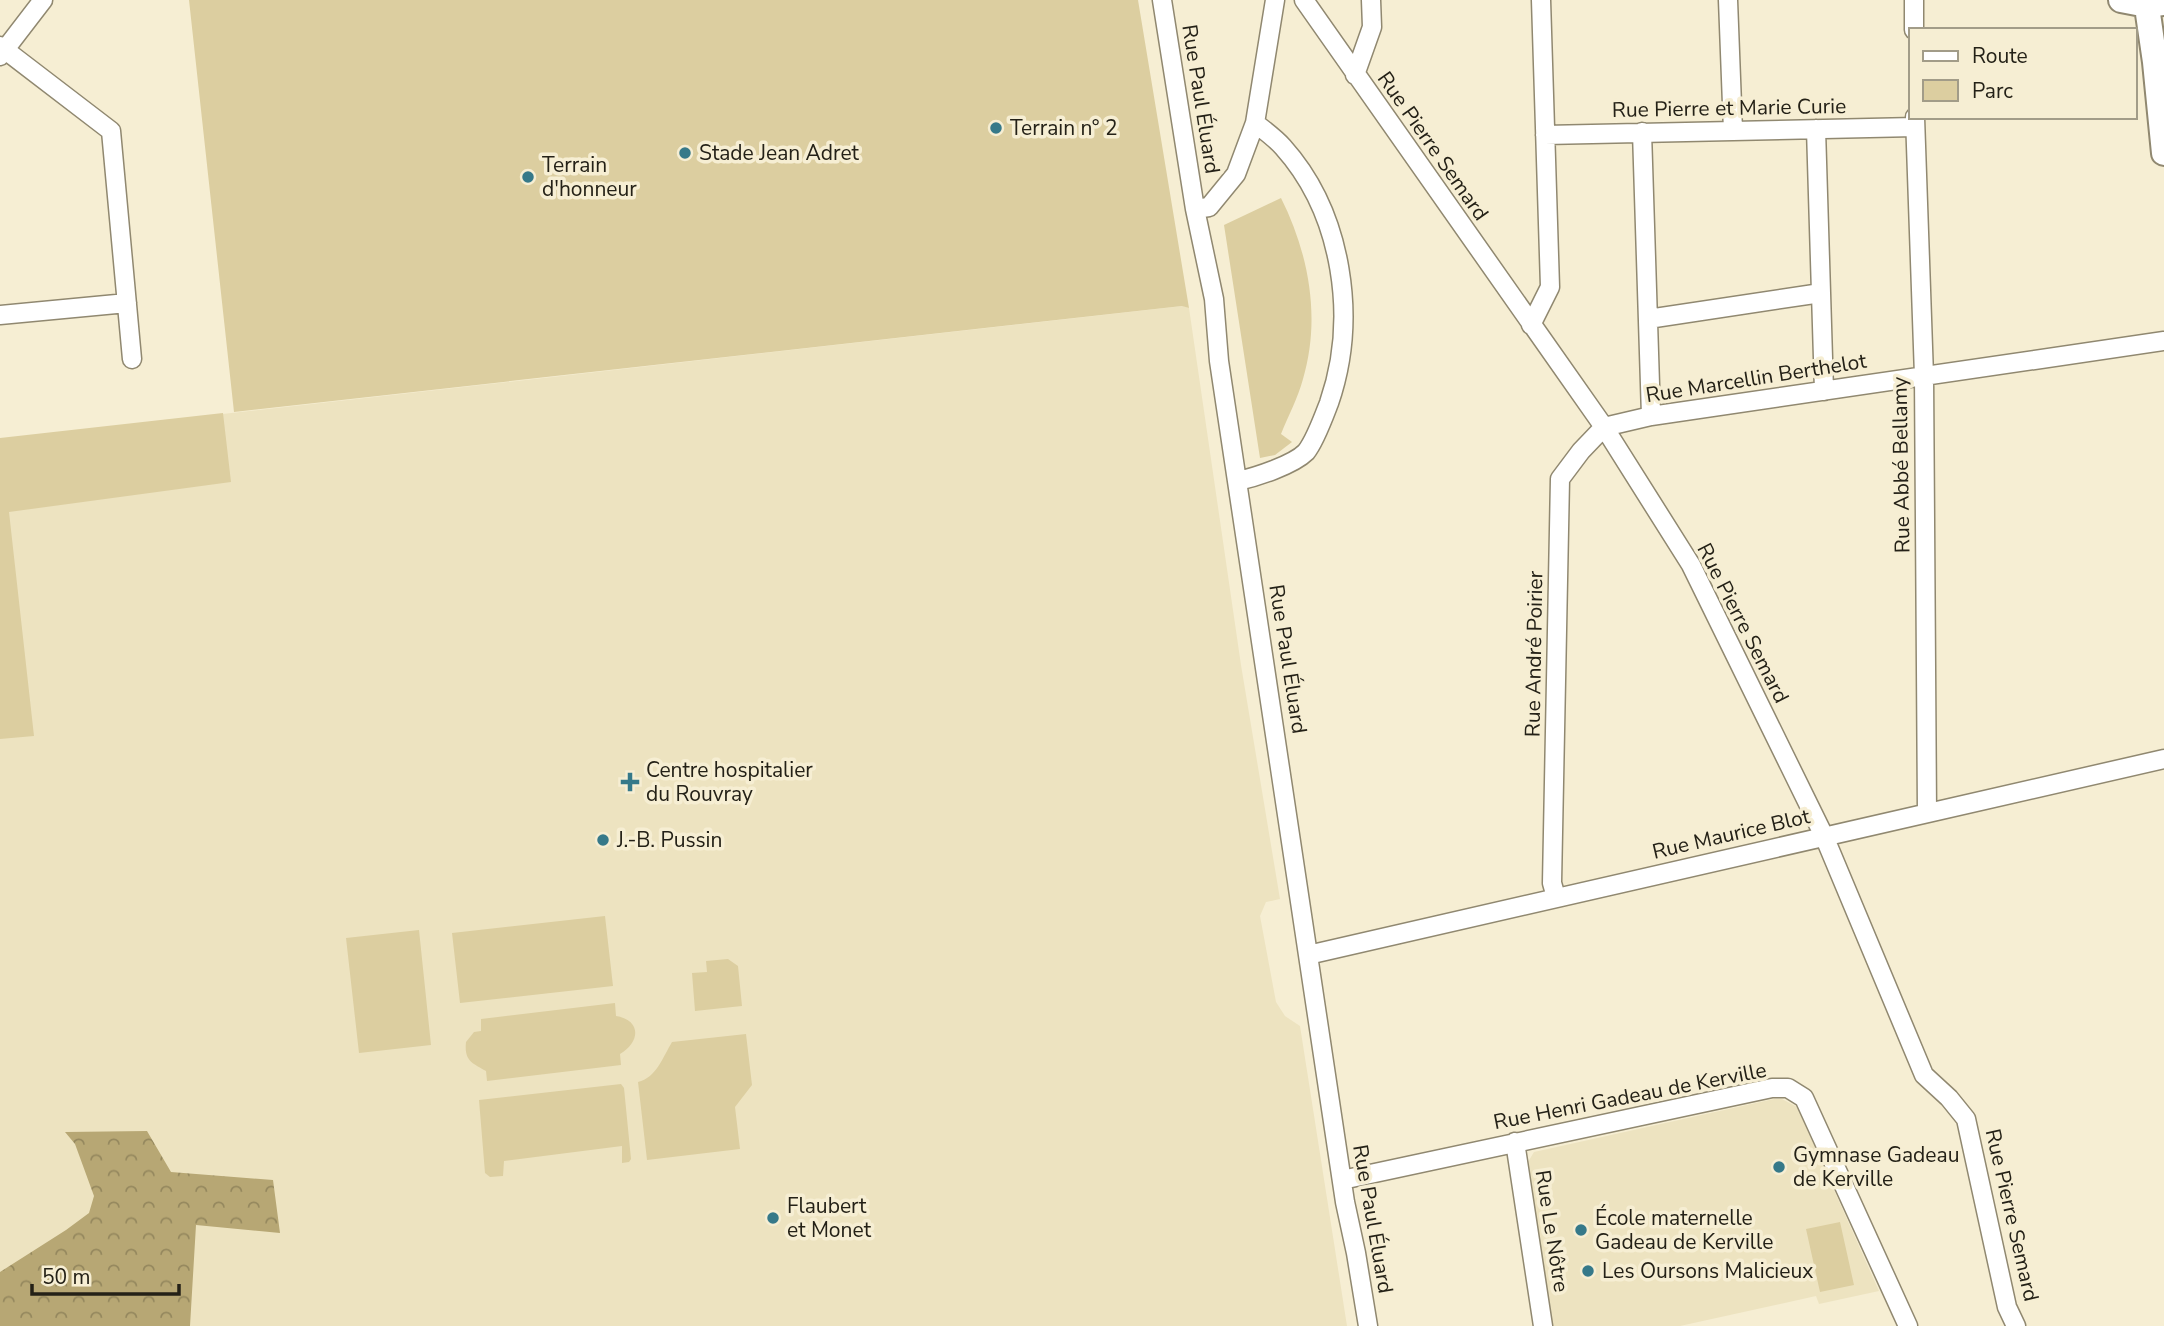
<svg xmlns="http://www.w3.org/2000/svg" width="2164" height="1326" font-family="'Nunito Sans',sans-serif">
	<defs>
		<pattern id="forest-crowns" width="20" height="18" patternUnits="userSpaceOnUse" patternTransform="scale(1.75)"><rect width="20" height="18" fill="#b7a774"/><path d="M2 6a3 3 0 1 1 6 0M12 15a3 3 0 1 1 6 0" fill="none" stroke="#95885e"/></pattern>
	</defs>
	<rect width="100%" height="100%" fill="#f6eed3"/>
	<path fill="#ede3c0" d="M 1183,306 L 1189,308 L 1241,665 L 1280,899 L 1266,902 L 1260,916 L 1276,1002 L 1285,1016 L 1300,1026 L 1347,1326 L 0,1326 L 0,439 Z
		M 1774,1099 L 1782,1099 L 1797,1107 L 1879,1291 L 1819,1304 L 1816,1296 L 1680,1326 L 1553,1326 L 1528,1162 L 1534,1152 Z"/>
	<path fill="#dccea0" d="M 189,0 L 1138,0 L 1189,308 L 1182,306 L 234,412 Z
		M 1281,198 C 1309,254 1321,318 1303,379 C 1298,398 1288,416 1281,434 L 1292,442 L 1275,455 L 1260,458 L 1224,225 Z
		M 223,413 L 231,482 L 9,512 L 34,736 L 0,739 L 0,438 Z
		M 605,916 L 613,986 L 460,1003 L 452,933 Z
		M 419,930 L 431,1045 L 359,1053 L 346,938 Z
		M 728,959 L 738,966 L 742,1006 L 695,1011 L 692,973 L 707,972 L 706,961 Z
		M 615,1003 L 616,1016 C 642,1020 640,1043 620,1054 L 621,1065 L 487,1081 L 486,1071 C 472,1063 464,1061 466,1042 L 474,1032 L 481,1031 L 481,1019 Z
		M 746,1034 L 752,1085 L 735,1107 L 740,1149 L 647,1160 L 638,1082 C 656,1078 663,1057 672,1042 Z
		M 621,1084 L 624,1088 L 631,1159 L 629,1162 L 622,1163 L 622,1146 L 504,1161 L 503,1176 L 490,1177 L 485,1173 L 479,1100 Z
		M 1840,1222 L 1854,1285 L 1820,1292 L 1806,1229 Z"/>
	<path fill="url(#forest-crowns)" d="M 147,1131 L 171,1172 L 273,1180 L 280,1233 L 196,1225 L 190,1326 L 0,1326 L 0,1272 L 66,1230 L 89,1213 L 94,1196 L 75,1144 L 65,1132 Z"/>
	<g fill="none" stroke-linecap="round" stroke-linejoin="round">
		<g stroke="#908870" stroke-width="21">
			<path id="street" d="M 1162,0 L 1195,209 L 1214,299 L 1219,361 L 1345,1202 L 1356,1253 L 1368,1326
				M 1304,0 L 1604,427 L 1691,565 L 1824,836 L 1924,1075 L 1949,1098 L 1966,1119 L 2007,1307 L 2016,1326
				M 1728,0 L 1733,131
				M 1914,0 L 1914,30
				M 0,46 L 111,131 L 132,359
				M 0,56 L 43,0
				M 1355,75 L 1372,27 L 1371,0
				M 1915,117 L 1924,376 L 1927,813
				M 1816,129 L 1824,391
				M 1642,132 L 1651,416
				M 1545,135 L 1915,127
				M 1195,209 L 1209,207 L 1236,174 L 1255,123 L 1275,0
				M 0,315 L 127,303
				M 1648,319 L 1821,293
				M 1531,325 L 1550,287 L 1541,0
				M 1238,481 C 1256,477 1293,465 1306,452 C 1315,441 1324,416 1329,403 C 1358,319 1343,214 1283,147 C 1275,138 1264,130 1255,123
				M 1556,897 L 1552,883 L 1560,479 L 1581,451 L 1604,427 L 1651,416 L 2164,341
				M 1308,955 L 2164,759
				M 1515,1142 L 1543,1326
				M 1342,1180 L 1772,1088 L 1788,1088 L 1804,1098 L 1908,1326"/>
		</g>
		<g stroke="#908870" stroke-width="28">
			<path id="secondary" d="M 2121,0 L 2147,5 L 2164,3
				M 2146,0 L 2155,62 L 2164,153"/>
		</g>
		<use href="#street" stroke="#fff" stroke-width="18"/>
		<use href="#secondary" stroke="#fff" stroke-width="24"/>
	</g>
	<g fill="#367989" stroke="#f6eed3" stroke-width="2.5">
		<circle cx="996" cy="128" r="7"/>
		<circle cx="685" cy="153" r="7"/>
		<circle cx="528" cy="177" r="7"/>
		<path d="M626.5 771.5h7v7h7v7h-7v7h-7v-7h-7v-7h7z"/>
		<circle cx="603" cy="840" r="7"/>
		<circle cx="1779" cy="1167" r="7"/>
		<circle cx="773" cy="1218" r="7"/>
		<circle cx="1581" cy="1230" r="7"/>
		<circle cx="1588" cy="1271" r="7"/>
	</g>
	<g text-anchor="middle" dominant-baseline="central" stroke-width="7" stroke-linejoin="round" paint-order="stroke">
		<g font-size="21" fill="#242117" stroke="#f6eed3">
			<text transform="translate(1201 99) rotate(81)">Rue Paul Éluard</text>
			<text transform="translate(1729 108) rotate(-1)">Rue Pierre et Marie Curie</text>
			<text transform="translate(1433 146) rotate(55)">Rue Pierre Semard</text>
			<text transform="translate(1756 378) rotate(-9)">Rue Marcellin Berthelot</text>
			<text transform="translate(1901 465) rotate(-91)">Rue Abbé Bellamy</text>
			<text transform="translate(1743 623) rotate(63)">Rue Pierre Semard</text>
			<text transform="translate(1534 654) rotate(-89)">Rue André Poirier</text>
			<text transform="translate(1288 659) rotate(81)">Rue Paul Éluard</text>
			<text transform="translate(1731 834) rotate(-13)">Rue Maurice Blot</text>
			<text transform="translate(1630 1096) rotate(-11)">Rue Henri Gadeau de Kerville</text>
			<text transform="translate(2012 1215) rotate(77)">Rue Pierre Semard</text>
			<text transform="translate(1373 1219) rotate(80)">Rue Paul Éluard</text>
			<text transform="translate(1552 1231) rotate(81)">Rue Le Nôtre</text>
		</g>
		<g font-size="21" fill="#242117" stroke="#f6eed3" text-anchor="start">
			<text x="1010" y="128">Terrain n° 2</text>
			<text x="699" y="153">Stade Jean Adret</text>
			<text x="542" y="165">Terrain<tspan x="542" dy="24">d'honneur</tspan></text>
			<text x="646" y="770">Centre hospitalier<tspan x="646" dy="24">du Rouvray</tspan></text>
			<text x="617" y="840">J.-B. Pussin</text>
			<text x="1793" y="1155">Gymnase Gadeau<tspan x="1793" dy="24">de Kerville</tspan></text>
			<text x="787" y="1206">Flaubert<tspan x="787" dy="24">et Monet</tspan></text>
			<text x="1595" y="1218">École maternelle<tspan x="1595" dy="24">Gadeau de Kerville</tspan></text>
			<text x="1602" y="1271">Les Oursons Malicieux</text>
		</g>
	</g>
	<rect x="1909" y="28" width="228" height="91" fill="#f6eed3" stroke="#a29c88" stroke-width="2"/>
	<rect x="1923" y="51" width="35" height="10" fill="#ffffff" stroke="#a29c88" stroke-width="2"/>
	<text x="1972" y="63" font-size="21" fill="#242117">Route</text>
	<rect x="1923" y="80" width="35" height="21" fill="#dccea0" stroke="#a29c88" stroke-width="2"/>
	<text x="1972" y="98" font-size="21" fill="#242117">Parc</text>
	<path d="M32 1284v10h147v-10" fill="none" stroke="#242117" stroke-width="3.5"/>
	<text x="42" y="1284" font-size="21" fill="#242117" stroke="#f6eed3" stroke-width="5" paint-order="stroke">50 m</text>
</svg>
